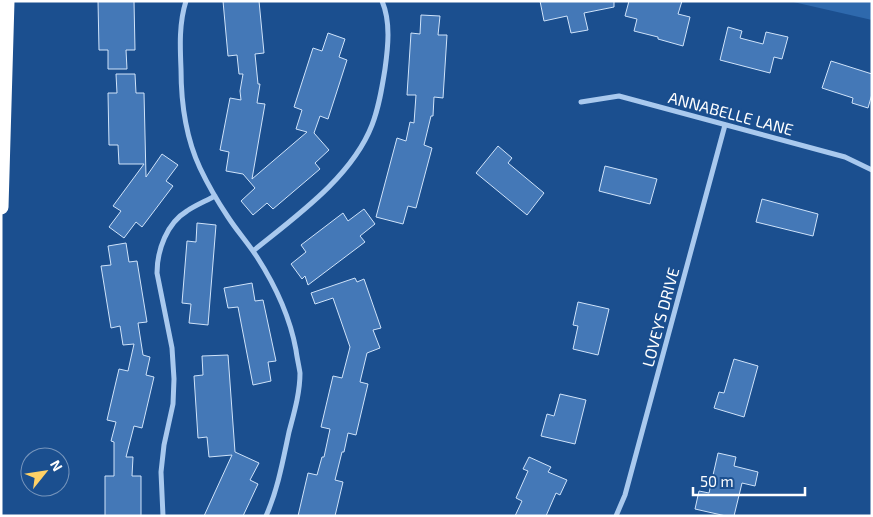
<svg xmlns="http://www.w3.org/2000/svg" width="873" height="517" font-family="'Exo 2',sans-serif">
	<rect width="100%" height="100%" fill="#1b4f8f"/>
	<path fill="#2e69ad" d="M 789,1 L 872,1 L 872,20 Z"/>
	<path fill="#4478b7" stroke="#cfe3fa" d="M 98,1 L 134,1 L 135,50 L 126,50 L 127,69 L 108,69 L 108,50 L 99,50 Z
		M 223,1 L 259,1 L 264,53 L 255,54 L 258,84 L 260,84 L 257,103 L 265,104 L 252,179 L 307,132 L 296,129 L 302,110 L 294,107 L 313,48 L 322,51 L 328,33 L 345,39 L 339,57 L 347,60 L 328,119 L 320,116 L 314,133 L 329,150 L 315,163 L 320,169 L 273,209 L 267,203 L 253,215 L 241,201 L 255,188 L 243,174 L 226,171 L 229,152 L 220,150 L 230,98 L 241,100 L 240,91 L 243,74 L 239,74 L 237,55 L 228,56 Z
		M 540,1 L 614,1 L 614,7 L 584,13 L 588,30 L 571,33 L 567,16 L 544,21 Z
		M 629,1 L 682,1 L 678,14 L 690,17 L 683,46 L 658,39 L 658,37 L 634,31 L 637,19 L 625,16 Z
		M 421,15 L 440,16 L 438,35 L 447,35 L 443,98 L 434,97 L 433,116 L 431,116 L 424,145 L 432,148 L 416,208 L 408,206 L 403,224 L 376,217 L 397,138 L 406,141 L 410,122 L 414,123 L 416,95 L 407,95 L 411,33 L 420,34 Z
		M 728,27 L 742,31 L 740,38 L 763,44 L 766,32 L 788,37 L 782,59 L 774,57 L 770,73 L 720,60 Z
		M 831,61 L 872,74 L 872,94 L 868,108 L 852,103 L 853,98 L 822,88 Z
		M 116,74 L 135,74 L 136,93 L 144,93 L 146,177 L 162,154 L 178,165 L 166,181 L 173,186 L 142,227 L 136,222 L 124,238 L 109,227 L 121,211 L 113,206 L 144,164 L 119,164 L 118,145 L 109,145 L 108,93 L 117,93 Z
		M 498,146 L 512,158 L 508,163 L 544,193 L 527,215 L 476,173 Z
		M 605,166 L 657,179 L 650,204 L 599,191 Z
		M 762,199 L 818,214 L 813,236 L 756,222 Z
		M 364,209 L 375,224 L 360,236 L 365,242 L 308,285 L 305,276 L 302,279 L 291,264 L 306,252 L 301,245 L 343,213 L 348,221 Z
		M 197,223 L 216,225 L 208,325 L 189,323 L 191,304 L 182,303 L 187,241 L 196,242 Z
		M 126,243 L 129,262 L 137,261 L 147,322 L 138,323 L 143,355 L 150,357 L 146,375 L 154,377 L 142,428 L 134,426 L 126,457 L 133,457 L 132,476 L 141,476 L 141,516 L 105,516 L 105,476 L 114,476 L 114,442 L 111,441 L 116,422 L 107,420 L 119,369 L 128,371 L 134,344 L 123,345 L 120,326 L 111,328 L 101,266 L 111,265 L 108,246 Z
		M 355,278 L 357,282 L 364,279 L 381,328 L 373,330 L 380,348 L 367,353 L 360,382 L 368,384 L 356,435 L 348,433 L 344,452 L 342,452 L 335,480 L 343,482 L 335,516 L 298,516 L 308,473 L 317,475 L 322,457 L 324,457 L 330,429 L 321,427 L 333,376 L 342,378 L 350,347 L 333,298 L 315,304 L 311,293 Z
		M 252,283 L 255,301 L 263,300 L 276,361 L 268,362 L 271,381 L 253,385 L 238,307 L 228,308 L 224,288 Z
		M 578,302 L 609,309 L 598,355 L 573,349 L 578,326 L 573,325 Z
		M 228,355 L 235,452 L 259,463 L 250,480 L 258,484 L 243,516 L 204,516 L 232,455 L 209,457 L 207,437 L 198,438 L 194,376 L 203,375 L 202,356 Z
		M 734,359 L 758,366 L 744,417 L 714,408 L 719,392 L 724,393 Z
		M 560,394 L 586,400 L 575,444 L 541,436 L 547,414 L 554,416 Z
		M 718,453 L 736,457 L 734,466 L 758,472 L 755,486 L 742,483 L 734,516 L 726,516 L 695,509 L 699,491 L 709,493 Z
		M 529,457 L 551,467 L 548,472 L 567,480 L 560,495 L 556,493 L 546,516 L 515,516 L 522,501 L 516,498 L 528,471 L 523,469 Z"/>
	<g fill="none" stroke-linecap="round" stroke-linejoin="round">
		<path stroke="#a9c9ee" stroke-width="5" d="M 186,1 C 179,23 180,46 181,69 C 181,102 186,138 200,168 C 208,185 218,202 228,217 C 237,231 248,243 257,257 C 275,285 290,317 296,350 C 297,358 299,366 300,373 C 300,393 294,413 289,432 C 283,460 278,489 266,516
			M 581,102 L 619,96 L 845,157 L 872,170
			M 253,251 C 295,217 352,177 372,125 C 379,107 382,88 385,69 C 388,47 391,22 382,1
			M 163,516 L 161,472 L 164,445 L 173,404 L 174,379 L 172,348 L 157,273 C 157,250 167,223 187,211 C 196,205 206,201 215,196
			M 616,516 L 625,495 L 725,125"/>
		<path stroke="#fff" stroke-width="15" d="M 1,207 L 7,1"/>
	</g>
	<g text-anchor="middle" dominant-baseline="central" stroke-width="4" stroke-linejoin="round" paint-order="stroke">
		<g font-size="16" fill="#fff" stroke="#1b4f8f">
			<text transform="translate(731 113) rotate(15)">ANNABELLE LANE</text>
			<text transform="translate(660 317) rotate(-75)">LOVEYS DRIVE</text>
		</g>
	</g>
	<rect width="873" height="517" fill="none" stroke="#ffffff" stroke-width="5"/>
	<g transform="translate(45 472) rotate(60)"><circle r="24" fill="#1b4f8f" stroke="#7695bc"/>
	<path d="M0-4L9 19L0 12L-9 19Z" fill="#ffd166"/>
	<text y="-8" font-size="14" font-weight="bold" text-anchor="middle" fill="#ffffff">N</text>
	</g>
	<path d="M693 487v8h112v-8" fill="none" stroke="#ffffff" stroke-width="2.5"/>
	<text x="700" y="487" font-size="15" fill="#ffffff" stroke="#1b4f8f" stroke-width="4" paint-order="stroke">50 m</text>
</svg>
